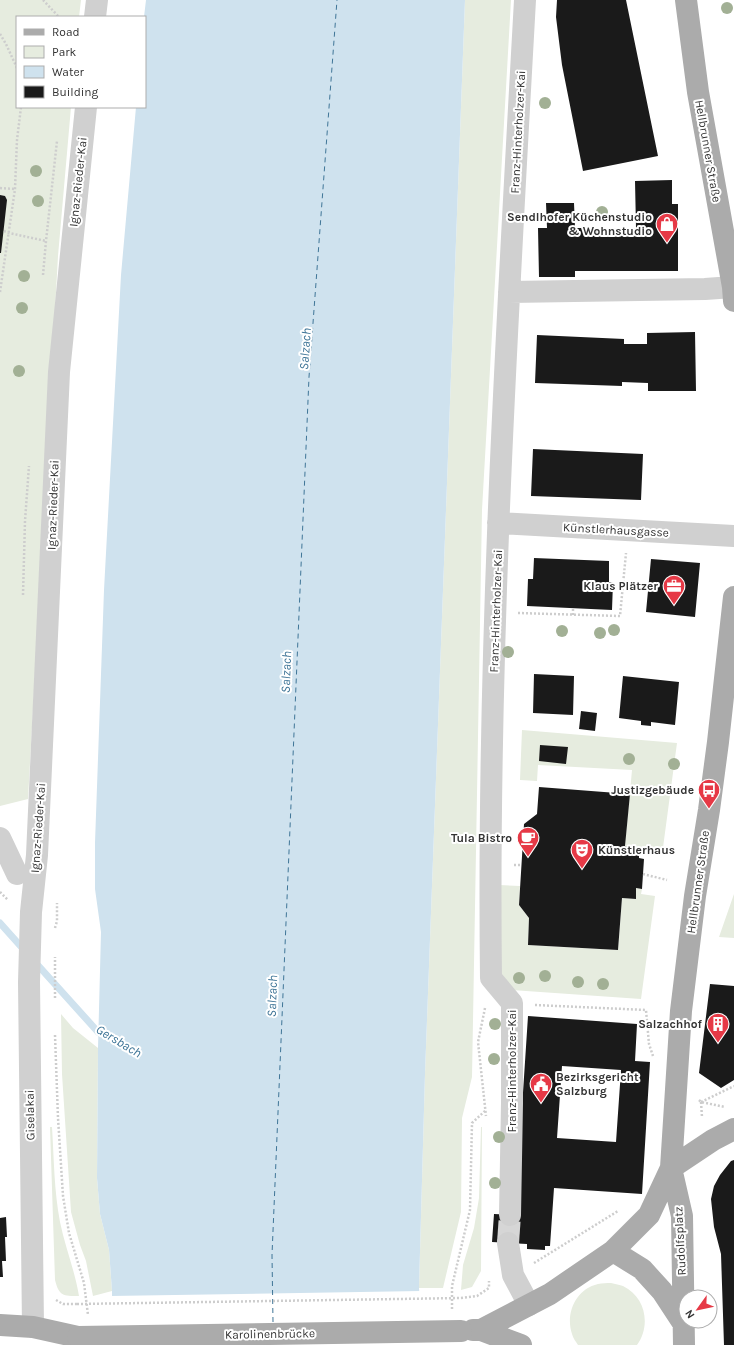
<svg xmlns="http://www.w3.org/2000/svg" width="734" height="1345" font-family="Karla,sans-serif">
	<rect width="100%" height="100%" fill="#fff"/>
	<path fill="#e6ecdf" d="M 0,0 L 81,0 L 79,17 L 17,17 L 17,107 L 71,107 L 58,256 L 28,799 L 0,806 Z
		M 465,0 L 511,0 L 482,510 L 472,1077 L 462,1118 L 461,1212 L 443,1288 L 419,1288 L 425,1074 Z
		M 522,730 L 677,743 L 662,855 L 644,853 L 644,848 L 625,846 L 632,770 L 538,765 L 537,781 L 520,780 Z
		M 499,885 L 520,886 L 519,905 L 529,918 L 528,945 L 618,950 L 622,898 L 636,899 L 636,888 L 642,889 L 641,894 L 655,896 L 641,999 L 497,989 Z
		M 734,894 L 734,938 L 719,937 Z
		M 61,1014 L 73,1028 L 98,1048 L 97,1178 L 100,1214 L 109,1250 L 112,1291 L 93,1296 L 86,1261 L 80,1245 L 71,1212 L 62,1074 Z
		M 50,1127 L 52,1127 C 54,1159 54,1191 60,1222 C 65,1247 75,1271 79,1296 C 63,1296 59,1296 55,1280 Z
		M 481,1127 L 482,1127 L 481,1271 L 472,1287 L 461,1290 L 463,1265 L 474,1228 L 479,1198 Z
		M 611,1283 C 615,1284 620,1285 623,1286 C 646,1297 651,1326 637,1345 L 578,1345 C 576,1342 573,1338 572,1334 C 565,1313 576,1289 598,1284 C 602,1283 607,1283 611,1283 Z"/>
	<path fill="#cfe2ee" d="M 146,0 L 465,0 L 425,1074 L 419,1288 L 423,1345 L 112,1345 L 112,1291 L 109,1250 L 100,1214 L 97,1178 L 98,1048 L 101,932 L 95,889 L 95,843 L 104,590 L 121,275 L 136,107 L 145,107 L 144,17 Z"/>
	<path fill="#fff" d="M 421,1291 L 425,1345 L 110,1345 L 110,1296 Z"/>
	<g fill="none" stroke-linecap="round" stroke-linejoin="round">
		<path stroke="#cfe2ee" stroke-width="7" d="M 0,923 L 25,951
			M 35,962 L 98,1032 L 106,1036"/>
		<path stroke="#3f7597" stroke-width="1" stroke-dasharray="5 4" stroke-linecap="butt" d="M 273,1322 L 272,1255 L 309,377 L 337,0"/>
	</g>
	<path fill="#1a1a1a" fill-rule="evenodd" d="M 557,0 L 626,0 L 658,156 L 583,171 L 562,65 L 556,17 Z
		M 672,180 L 672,204 L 678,204 L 678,271 L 575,271 L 575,277 L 539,277 L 538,228 L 547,228 L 546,203 L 574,203 L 575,228 L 636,228 L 635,181 Z
		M 0,195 L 5,196 L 7,200 L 1,253 L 0,253 Z
		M 695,332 L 696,391 L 648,391 L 648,383 L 622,382 L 622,386 L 535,383 L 537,335 L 624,339 L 624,344 L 647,344 L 647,333 Z
		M 533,449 L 643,454 L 641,500 L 531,496 Z
		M 534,558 L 609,561 L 609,582 L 613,582 L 612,610 L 527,606 L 528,579 L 533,579 Z
		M 651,559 L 700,563 L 695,617 L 646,612 Z
		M 534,674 L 574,676 L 573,715 L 533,713 Z
		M 623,676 L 679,682 L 675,725 L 651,722 L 651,726 L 641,725 L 641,721 L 619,718 Z
		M 581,711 L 597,713 L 595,731 L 579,729 Z
		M 540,745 L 568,747 L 566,764 L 539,761 Z
		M 539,787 L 630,794 L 625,846 L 639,848 L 639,858 L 644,859 L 642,889 L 636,888 L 636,899 L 622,898 L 618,950 L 528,945 L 529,918 L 519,905 L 524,824 L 537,814 Z
		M 710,984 L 734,986 L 734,1080 L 721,1088 L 699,1073 Z
		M 528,1016 L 637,1024 L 635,1061 L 650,1062 L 642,1194 L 554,1188 L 550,1246 L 545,1246 L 545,1250 L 527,1249 L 527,1244 L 492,1242 L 494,1214 L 515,1215 ZM 562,1066 L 621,1070 L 616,1142 L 557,1138 Z
		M 734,1160 L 734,1345 L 724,1345 L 721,1254 L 714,1227 L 711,1199 L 714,1186 L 720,1175 L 731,1161 Z
		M 6,1217 L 7,1237 L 5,1237 L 6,1261 L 2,1261 L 3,1277 L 0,1277 L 0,1218 Z"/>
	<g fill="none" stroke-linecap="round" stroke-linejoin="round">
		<path stroke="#d6d6d6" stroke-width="22" stroke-dasharray="22 11" stroke-linecap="butt" d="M 508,1243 L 510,1215"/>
		<path stroke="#cdcdcd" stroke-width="2.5" stroke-dasharray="2 2" stroke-linecap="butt" d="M 43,0 L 59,17
			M 0,34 L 6,44 L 17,68
			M 0,188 L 15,189
			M 4,231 L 9,233 L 46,241
			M 43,275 L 46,241 L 57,141
			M 0,292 L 15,189 L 17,140 L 21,107
			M 23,595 L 25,521 L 29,466
			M 518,613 L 620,616 L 626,553
			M 573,615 L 573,608
			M 514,865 L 521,865
			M 643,874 L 667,880
			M 0,892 L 8,900
			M 55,928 L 57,921 L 57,903
			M 55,998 L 55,957
			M 535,1005 L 646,1010 L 649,1044 L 653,1056
			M 485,1008 L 478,1042 L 486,1116
			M 55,1035 L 58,1118 L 63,1196 L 69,1233 L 84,1283 L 88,1315
			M 699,1100 L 701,1102 L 725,1107
			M 701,1102 L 734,1086
			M 701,1102 L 702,1117
			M 534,1263 L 618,1211
			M 461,1298 L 477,1296 L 489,1288 L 489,1281
			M 56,1300 L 63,1304 L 77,1304
			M 452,1309 L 452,1286 L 470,1210 L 472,1123 L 486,1110"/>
		<path stroke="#d0d0d0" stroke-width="22" d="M 95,17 L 97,0
			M 509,292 L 705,289 L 733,287
			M 498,523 L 734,536
			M 0,838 L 17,874
			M 510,1215 L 512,1103 L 512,1003 L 491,978 C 487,652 507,326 525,0
			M 508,1243 L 513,1275 L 529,1305
			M 33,1327 L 29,982 L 31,912 L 37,855 L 59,372 L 86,107"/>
		<path stroke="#ababab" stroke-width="22" d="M 686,0 L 698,92 L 733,287 L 734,301
			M 671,1168 L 713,1140 L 734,1129
			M 613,1251 L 642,1269 L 662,1291 L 683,1323
			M 0,1325 L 33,1327 L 78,1337
			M 473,1330 L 481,1330 L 521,1345
			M 481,1330 L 550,1294 L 613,1251 L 649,1215 L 671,1168
			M 684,1345 L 682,1216 L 671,1168 L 681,1011 L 695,896 L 709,810 L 718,742 L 734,597"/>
		<path stroke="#cdcdcd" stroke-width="2.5" stroke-dasharray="2 2" stroke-linecap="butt" d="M 77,1304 L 461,1298"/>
		<path stroke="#ababab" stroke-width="22" d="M 78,1337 L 461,1331"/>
	</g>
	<g fill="#a2b095">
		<circle cx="727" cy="8" r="6"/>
		<circle cx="545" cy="103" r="6"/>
		<circle cx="36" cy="171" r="6"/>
		<circle cx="38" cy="201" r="6"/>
		<circle cx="602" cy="212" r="6"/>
		<circle cx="24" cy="276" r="6"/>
		<circle cx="22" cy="308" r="6"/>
		<circle cx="19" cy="371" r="6"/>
		<circle cx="614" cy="630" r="6"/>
		<circle cx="562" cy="631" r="6"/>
		<circle cx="600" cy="633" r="6"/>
		<circle cx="508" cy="652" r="6"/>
		<circle cx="629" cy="759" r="6"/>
		<circle cx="674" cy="764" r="6"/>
		<circle cx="545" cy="976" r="6"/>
		<circle cx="519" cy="978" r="6"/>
		<circle cx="578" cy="982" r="6"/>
		<circle cx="603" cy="984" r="6"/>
		<circle cx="495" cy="1024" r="6"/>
		<circle cx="494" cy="1059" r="6"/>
		<circle cx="499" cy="1137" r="6"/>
		<circle cx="495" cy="1183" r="6"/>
	</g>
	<defs>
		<g id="shop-pin" transform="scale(1.15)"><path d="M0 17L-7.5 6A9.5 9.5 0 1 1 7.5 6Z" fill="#e63946" stroke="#fff"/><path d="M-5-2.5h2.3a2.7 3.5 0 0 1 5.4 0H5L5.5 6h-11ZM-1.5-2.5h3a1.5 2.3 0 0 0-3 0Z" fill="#fff"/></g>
		<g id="office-pin" transform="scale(1.15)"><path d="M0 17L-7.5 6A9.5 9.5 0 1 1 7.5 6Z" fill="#e63946" stroke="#fff"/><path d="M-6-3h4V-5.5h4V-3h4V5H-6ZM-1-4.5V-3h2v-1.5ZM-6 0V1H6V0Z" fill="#fff"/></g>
		<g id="bus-pin" transform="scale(1.15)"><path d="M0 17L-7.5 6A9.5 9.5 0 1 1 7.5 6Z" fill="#e63946" stroke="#fff"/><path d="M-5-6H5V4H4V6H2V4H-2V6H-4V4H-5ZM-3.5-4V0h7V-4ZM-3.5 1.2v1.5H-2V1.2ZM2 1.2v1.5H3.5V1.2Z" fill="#fff"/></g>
		<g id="cafe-pin" transform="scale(1.15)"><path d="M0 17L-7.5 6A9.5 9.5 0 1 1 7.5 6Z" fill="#e63946" stroke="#fff"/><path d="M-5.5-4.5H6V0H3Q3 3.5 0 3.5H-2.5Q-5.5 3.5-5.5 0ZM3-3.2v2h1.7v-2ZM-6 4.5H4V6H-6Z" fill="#fff"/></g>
		<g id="theatre-pin" transform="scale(1.15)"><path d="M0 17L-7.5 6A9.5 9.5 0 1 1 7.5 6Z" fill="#e63946" stroke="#fff"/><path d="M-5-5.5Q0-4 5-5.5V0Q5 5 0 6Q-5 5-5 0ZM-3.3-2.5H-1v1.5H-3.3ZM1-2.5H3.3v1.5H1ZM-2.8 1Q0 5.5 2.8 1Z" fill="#fff"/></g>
		<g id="building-pin" transform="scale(1.15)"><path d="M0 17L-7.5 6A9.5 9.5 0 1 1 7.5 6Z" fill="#e63946" stroke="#fff"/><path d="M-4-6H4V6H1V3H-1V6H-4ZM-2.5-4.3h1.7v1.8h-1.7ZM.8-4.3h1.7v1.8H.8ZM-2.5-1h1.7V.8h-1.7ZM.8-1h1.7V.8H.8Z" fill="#fff"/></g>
		<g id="civic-pin" transform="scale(1.15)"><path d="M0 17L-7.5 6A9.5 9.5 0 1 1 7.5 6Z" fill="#e63946" stroke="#fff"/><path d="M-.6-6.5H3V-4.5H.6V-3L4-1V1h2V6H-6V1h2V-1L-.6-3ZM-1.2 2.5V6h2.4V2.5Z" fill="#fff"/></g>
	</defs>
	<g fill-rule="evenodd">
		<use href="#shop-pin" x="667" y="224"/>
		<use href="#office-pin" x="674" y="586"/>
		<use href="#bus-pin" x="709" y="790"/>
		<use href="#cafe-pin" x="528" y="838"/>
		<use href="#theatre-pin" x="582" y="850"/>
		<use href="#building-pin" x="718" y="1024"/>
		<use href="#civic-pin" x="541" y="1084"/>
	</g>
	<g text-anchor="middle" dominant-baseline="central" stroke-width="4" stroke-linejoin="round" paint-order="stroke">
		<g font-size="12" fill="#333" stroke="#fff">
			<text transform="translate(518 132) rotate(-87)">Franz-Hinterholzer-Kai</text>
			<text transform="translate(708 151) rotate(80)">Hellbrunner Straße</text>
			<text transform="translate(78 182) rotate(-84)">Ignaz-Rieder-Kai</text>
			<text transform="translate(53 505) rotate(-88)">Ignaz-Rieder-Kai</text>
			<text transform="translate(616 530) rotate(3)">Künstlerhausgasse</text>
			<text transform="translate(496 611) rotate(-88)">Franz-Hinterholzer-Kai</text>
			<text transform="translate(38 828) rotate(-86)">Ignaz-Rieder-Kai</text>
			<text transform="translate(698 882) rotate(-82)">Hellbrunner Straße</text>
			<text transform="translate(512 1071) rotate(-90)">Franz-Hinterholzer-Kai</text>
			<text transform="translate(30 1115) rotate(-91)">Giselakai</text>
			<text transform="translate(680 1241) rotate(-93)">Rudolfsplatz</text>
			<text transform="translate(270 1334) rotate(-1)">Karolinenbrücke</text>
		</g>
		<g font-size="12" font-weight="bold" fill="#333" stroke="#fff" text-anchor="end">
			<text x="652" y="217">Sendlhofer Küchenstudio<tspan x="652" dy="14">&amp; Wohnstudio</tspan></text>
			<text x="658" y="586">Klaus Plätzer</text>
			<text x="694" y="790">Justizgebäude</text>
			<text x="512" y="838">Tula Bistro</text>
			<text x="598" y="850" text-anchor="start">Künstlerhaus</text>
			<text x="702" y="1024">Salzachhof</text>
			<text x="556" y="1077" text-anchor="start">Bezirksgericht<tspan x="556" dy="14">Salzburg</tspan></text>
		</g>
		<g font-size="13" font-style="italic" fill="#3f7597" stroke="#fff">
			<text transform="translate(305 349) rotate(-86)">Salzach</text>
			<text transform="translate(286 672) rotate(-88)">Salzach</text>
			<text transform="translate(272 996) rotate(-88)">Salzach</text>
			<text transform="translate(119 1041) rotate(31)">Gersbach</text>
		</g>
	</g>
	<rect x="16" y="16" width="130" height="92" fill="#ffffff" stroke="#adadad"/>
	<rect x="24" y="29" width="20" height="6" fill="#ababab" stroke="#adadad"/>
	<text x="52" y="36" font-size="12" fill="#333333">Road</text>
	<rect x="24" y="46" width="20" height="12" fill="#e6ecdf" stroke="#adadad"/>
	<text x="52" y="56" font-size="12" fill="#333333">Park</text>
	<rect x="24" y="66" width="20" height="12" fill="#cfe2ee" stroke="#adadad"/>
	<text x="52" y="76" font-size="12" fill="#333333">Water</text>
	<rect x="24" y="86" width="20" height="12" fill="#1a1a1a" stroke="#adadad"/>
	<text x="52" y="96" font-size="12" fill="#333333">Building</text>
	<g transform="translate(698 1309) rotate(237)"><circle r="19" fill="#ffffff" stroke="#adadad"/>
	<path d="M0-3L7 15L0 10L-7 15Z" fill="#e63946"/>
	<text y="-6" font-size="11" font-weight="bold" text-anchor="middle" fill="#333333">N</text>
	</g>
</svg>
